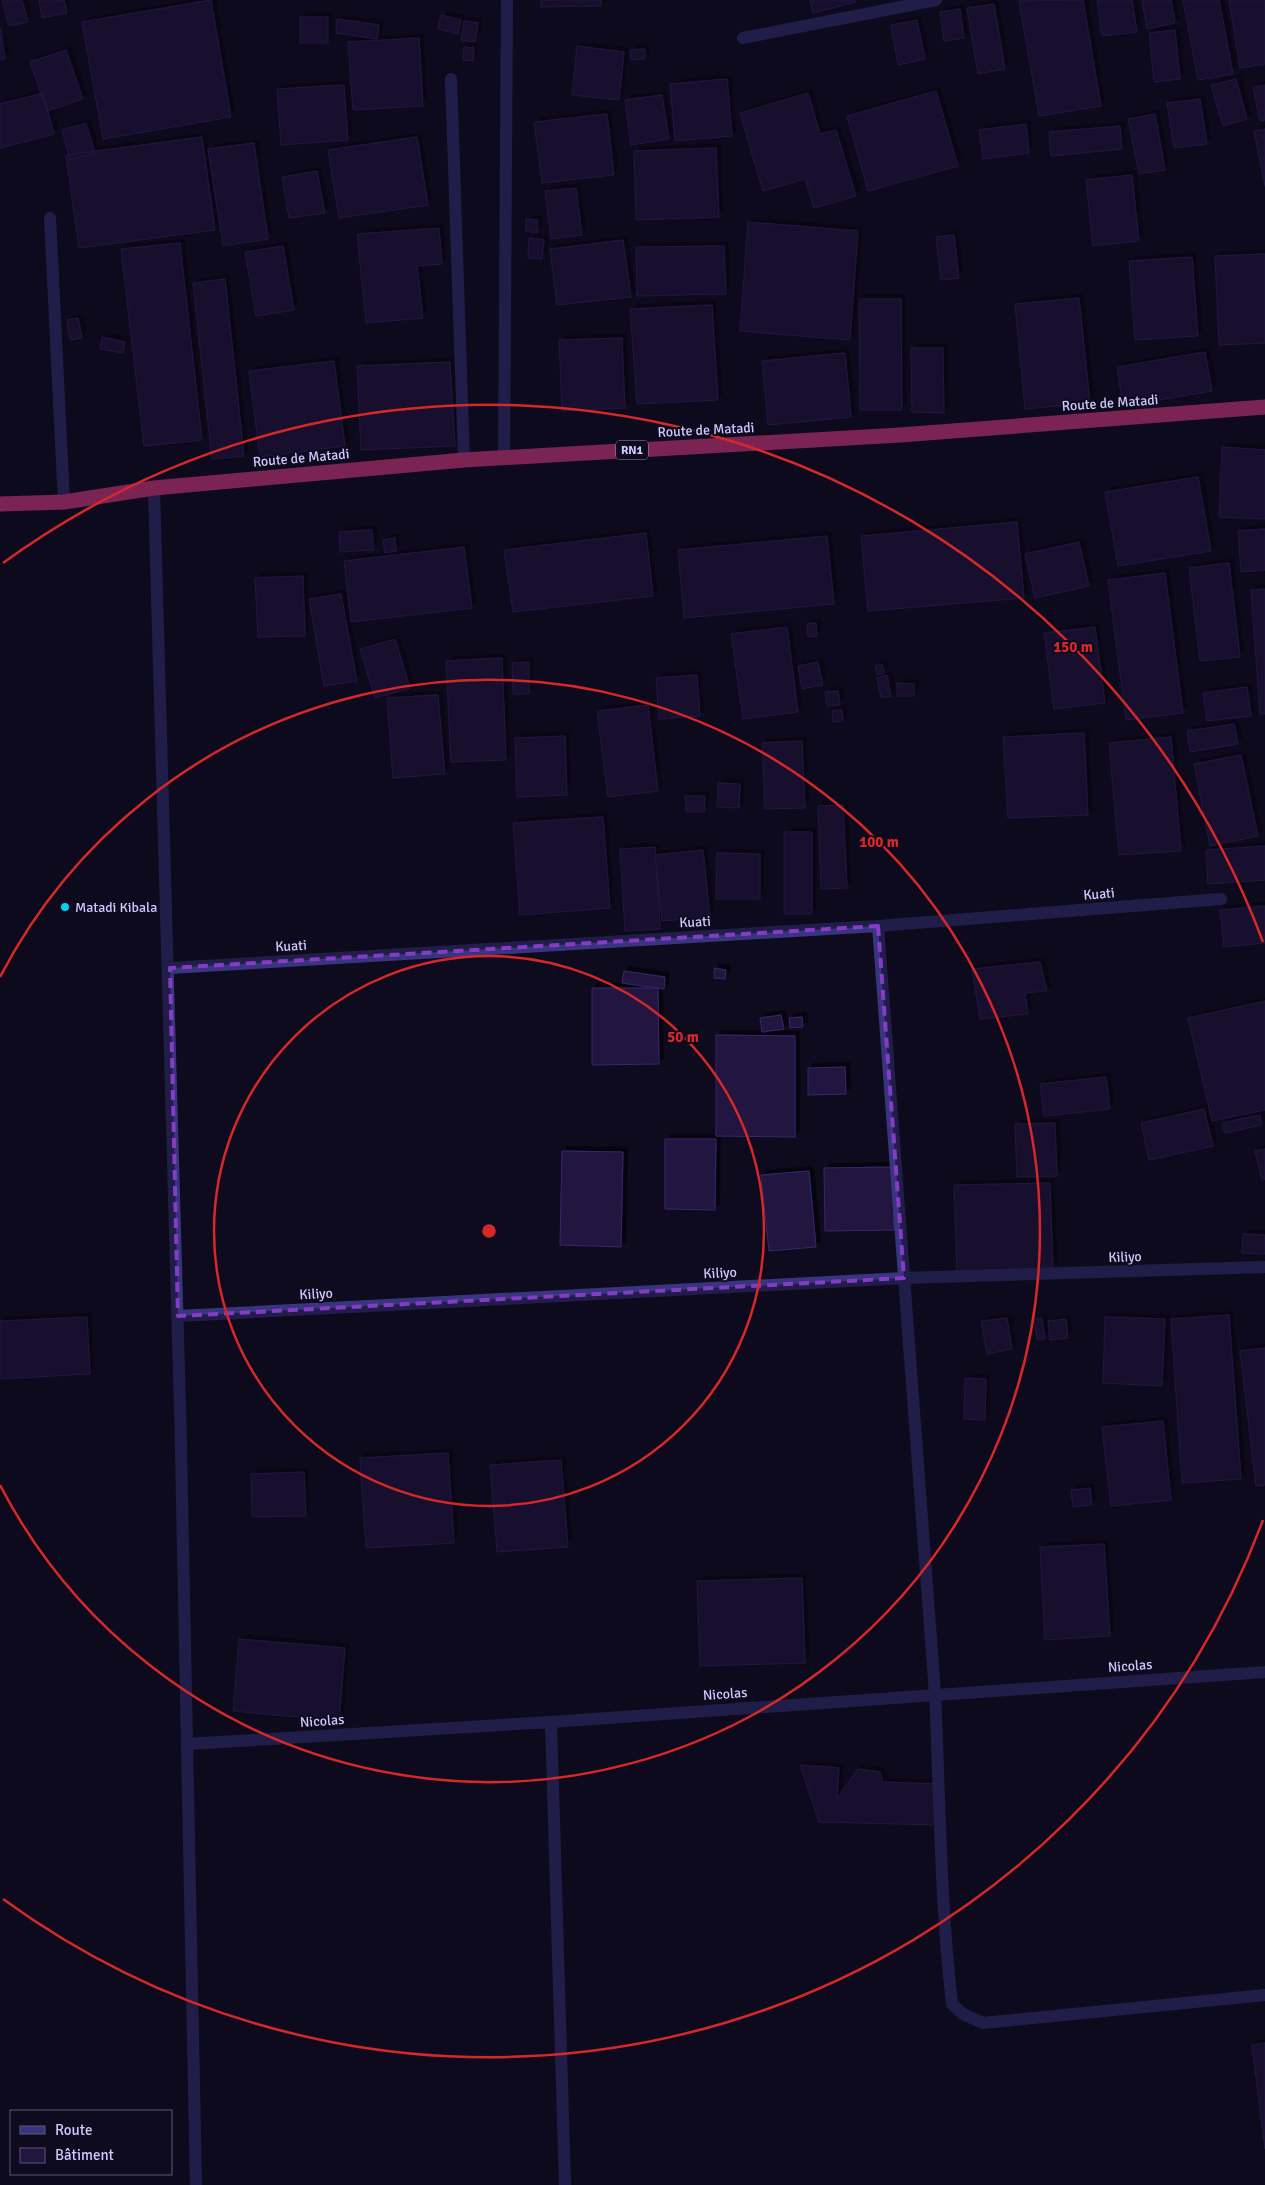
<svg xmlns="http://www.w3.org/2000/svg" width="1265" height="2185" font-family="Signika,sans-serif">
	<defs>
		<filter id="shadow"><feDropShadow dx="4.5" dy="-4.5" stdDeviation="0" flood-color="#0009"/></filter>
	</defs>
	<rect width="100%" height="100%" fill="#0f0b1e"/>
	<path fill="#20163f" stroke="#37276c" filter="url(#shadow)" d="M 2,0 L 22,0 L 28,22 L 9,26 Z
		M 39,0 L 64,0 L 67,13 L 42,18 Z
		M 211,0 L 231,117 L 103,139 L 82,22 Z
		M 541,0 L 601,0 L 601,6 L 541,7 Z
		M 810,0 L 855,0 L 856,2 L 813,13 Z
		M 1083,0 L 1101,106 L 1039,116 L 1019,1 Z
		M 1097,0 L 1132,0 L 1137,32 L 1102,36 Z
		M 1142,0 L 1171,0 L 1175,23 L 1147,29 Z
		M 1183,0 L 1219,0 L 1233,74 L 1198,80 Z
		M 1229,0 L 1265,0 L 1265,64 L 1240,68 Z
		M 994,4 L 1005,69 L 978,74 L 967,8 Z
		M 960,9 L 964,38 L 944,41 L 940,12 Z
		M 441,15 L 461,20 L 458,34 L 438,29 Z
		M 300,17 L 328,17 L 328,43 L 300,43 Z
		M 337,19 L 379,25 L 377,39 L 336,33 Z
		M 917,20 L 925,59 L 898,65 L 891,25 Z
		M 464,21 L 478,23 L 475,42 L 461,40 Z
		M 0,28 L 5,59 L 0,60 Z
		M 1175,30 L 1180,79 L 1154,82 L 1149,33 Z
		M 419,38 L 423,106 L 353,110 L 348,42 Z
		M 577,46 L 624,52 L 619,100 L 572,95 Z
		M 464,47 L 474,48 L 473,61 L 463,60 Z
		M 645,49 L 645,59 L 631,60 L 630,50 Z
		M 66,50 L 83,99 L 47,111 L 30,62 Z
		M 727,79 L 732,136 L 675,141 L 670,84 Z
		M 1236,79 L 1247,119 L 1223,126 L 1211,85 Z
		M 344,85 L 348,140 L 281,145 L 277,89 Z
		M 1265,85 L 1265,120 L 1260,121 L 1253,87 Z
		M 936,91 L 958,166 L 868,191 L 847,116 Z
		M 43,93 L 54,134 L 0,148 L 0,104 Z
		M 808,93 L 820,134 L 836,130 L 856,196 L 814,208 L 805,179 L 763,191 L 740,113 Z
		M 662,95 L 669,139 L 631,145 L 625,100 Z
		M 1200,99 L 1207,144 L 1174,148 L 1167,103 Z
		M 607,114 L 614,175 L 542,183 L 534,122 Z
		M 1155,114 L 1165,170 L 1139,174 L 1128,119 Z
		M 86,123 L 95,153 L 70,160 L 62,130 Z
		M 1026,124 L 1029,153 L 983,159 L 979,130 Z
		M 1120,126 L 1122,149 L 1051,156 L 1049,132 Z
		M 1265,129 L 1265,186 L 1254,131 Z
		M 202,137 L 215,230 L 79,248 L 66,155 Z
		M 417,137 L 428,205 L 339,218 L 328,150 Z
		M 254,143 L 268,239 L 223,246 L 208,149 Z
		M 716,148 L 719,217 L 636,220 L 634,151 Z
		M 317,171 L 325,213 L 289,218 L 282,177 Z
		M 1132,175 L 1139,241 L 1093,246 L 1086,180 Z
		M 576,188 L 582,235 L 551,239 L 545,191 Z
		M 526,219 L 538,220 L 537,233 L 525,231 Z
		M 748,222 L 858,231 L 850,340 L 740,331 Z
		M 439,228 L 442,264 L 417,266 L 423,318 L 366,323 L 357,234 Z
		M 954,235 L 959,278 L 941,280 L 936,237 Z
		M 529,238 L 544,240 L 542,259 L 528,258 Z
		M 623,240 L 631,297 L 557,305 L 550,249 Z
		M 180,243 L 202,440 L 144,446 L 121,249 Z
		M 283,246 L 294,310 L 256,316 L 245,252 Z
		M 724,246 L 726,294 L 637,296 L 636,247 Z
		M 1265,254 L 1265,343 L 1219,345 L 1215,256 Z
		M 1192,257 L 1198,336 L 1135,340 L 1129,261 Z
		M 225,279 L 244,456 L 212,459 L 193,283 Z
		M 1079,298 L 1090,403 L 1025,409 L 1015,304 Z
		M 859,299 L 901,299 L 902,410 L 860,410 Z
		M 712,305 L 718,400 L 637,404 L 630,309 Z
		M 78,318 L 82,338 L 70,340 L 67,320 Z
		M 102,337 L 125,342 L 123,353 L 100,349 Z
		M 622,338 L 625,408 L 562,411 L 559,340 Z
		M 911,348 L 943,348 L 944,413 L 912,412 Z
		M 1205,352 L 1212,391 L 1123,406 L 1117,367 Z
		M 845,353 L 851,417 L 768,425 L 762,361 Z
		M 334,361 L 345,446 L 260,457 L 249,371 Z
		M 450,362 L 455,446 L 361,450 L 357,366 Z
		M 1222,447 L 1265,450 L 1265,519 L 1219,517 Z
		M 1198,477 L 1211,551 L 1118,566 L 1105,492 Z
		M 1017,522 L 1024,598 L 868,611 L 861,536 Z
		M 1265,529 L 1265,570 L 1241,572 L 1238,531 Z
		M 372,530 L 374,550 L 340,552 L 339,532 Z
		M 646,533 L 653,596 L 513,612 L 504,550 Z
		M 827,536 L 834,604 L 684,618 L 678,550 Z
		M 395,538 L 396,551 L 385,553 L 383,540 Z
		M 1079,542 L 1089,586 L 1035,598 L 1025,554 Z
		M 464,547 L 472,608 L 351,622 L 344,561 Z
		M 1229,563 L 1240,657 L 1200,661 L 1189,568 Z
		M 1165,573 L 1183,713 L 1126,720 L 1108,580 Z
		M 303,576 L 305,636 L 258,637 L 255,578 Z
		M 1265,589 L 1265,714 L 1260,714 L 1251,590 Z
		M 341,594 L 357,681 L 324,686 L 309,599 Z
		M 816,623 L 817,636 L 808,637 L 807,624 Z
		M 787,627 L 798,712 L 743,719 L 731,634 Z
		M 1095,627 L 1105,703 L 1054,709 L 1044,633 Z
		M 395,639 L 410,688 L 375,698 L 360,649 Z
		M 502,658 L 506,760 L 451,762 L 446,661 Z
		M 529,662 L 529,694 L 513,694 L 512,663 Z
		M 818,662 L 823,685 L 802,689 L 798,666 Z
		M 882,664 L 884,673 L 877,675 L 875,666 Z
		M 697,675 L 700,716 L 659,719 L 656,678 Z
		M 887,675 L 891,696 L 881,698 L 877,678 Z
		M 897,683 L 914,684 L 914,696 L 897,696 Z
		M 1247,687 L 1251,716 L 1207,721 L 1203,693 Z
		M 838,691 L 840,705 L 827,706 L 825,692 Z
		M 438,695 L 445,774 L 393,778 L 387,698 Z
		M 648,705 L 658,791 L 608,797 L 597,711 Z
		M 832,710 L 842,710 L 843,721 L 833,722 Z
		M 1234,724 L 1238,744 L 1190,752 L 1187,731 Z
		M 1084,733 L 1088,815 L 1008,818 L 1003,737 Z
		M 565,736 L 567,795 L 517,797 L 515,738 Z
		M 1171,737 L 1181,851 L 1119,855 L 1109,743 Z
		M 802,741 L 805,808 L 765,809 L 762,743 Z
		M 1241,755 L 1258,836 L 1210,846 L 1194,764 Z
		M 718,783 L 740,784 L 739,808 L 717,807 Z
		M 685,796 L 705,796 L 704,812 L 686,812 Z
		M 843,805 L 847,888 L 821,889 L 818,806 Z
		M 603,817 L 610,908 L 520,915 L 513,823 Z
		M 784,832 L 812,832 L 812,914 L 784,914 Z
		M 1265,846 L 1265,880 L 1208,884 L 1206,850 Z
		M 655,847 L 660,929 L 625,931 L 620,849 Z
		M 703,850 L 710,917 L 662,921 L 655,855 Z
		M 717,853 L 760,854 L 760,899 L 716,899 Z
		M 1265,906 L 1265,943 L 1224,947 L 1220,910 Z
		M 1040,962 L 1047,991 L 1025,993 L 1028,1014 L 980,1019 L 972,969 Z
		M 714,968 L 726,970 L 725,979 L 714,978 Z
		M 624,971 L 665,977 L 664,989 L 622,983 Z
		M 592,988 L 658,988 L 659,1064 L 592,1065 Z
		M 1265,1001 L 1265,1110 L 1212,1121 L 1188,1018 Z
		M 781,1015 L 784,1029 L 762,1032 L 760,1018 Z
		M 802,1017 L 803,1027 L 790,1028 L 789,1018 Z
		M 716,1035 L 795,1036 L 795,1137 L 716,1136 Z
		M 845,1067 L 846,1094 L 808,1095 L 808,1068 Z
		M 1106,1077 L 1110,1109 L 1044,1116 L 1040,1084 Z
		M 1204,1109 L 1213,1146 L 1149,1160 L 1141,1123 Z
		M 1260,1115 L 1262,1125 L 1225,1133 L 1222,1123 Z
		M 1055,1123 L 1057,1176 L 1017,1177 L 1015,1124 Z
		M 665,1139 L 716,1139 L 715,1210 L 665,1209 Z
		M 1265,1149 L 1265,1179 L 1262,1180 L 1255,1151 Z
		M 562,1151 L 623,1152 L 621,1247 L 560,1245 Z
		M 893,1167 L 894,1230 L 825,1231 L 824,1168 Z
		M 809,1171 L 816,1247 L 769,1251 L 761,1175 Z
		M 1050,1183 L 1053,1269 L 957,1272 L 954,1185 Z
		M 1243,1234 L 1265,1235 L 1265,1254 L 1242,1253 Z
		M 1229,1315 L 1241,1479 L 1182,1483 L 1171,1319 Z
		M 87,1317 L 90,1374 L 0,1379 L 0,1321 Z
		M 1105,1317 L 1165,1319 L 1162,1386 L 1103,1383 Z
		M 1007,1318 L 1012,1349 L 987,1354 L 981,1321 Z
		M 1042,1318 L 1045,1339 L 1037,1340 L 1034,1319 Z
		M 1066,1319 L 1068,1338 L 1050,1340 L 1048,1321 Z
		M 1265,1348 L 1265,1485 L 1256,1486 L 1240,1351 Z
		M 965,1378 L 986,1379 L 985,1420 L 964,1419 Z
		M 1163,1421 L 1171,1500 L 1111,1506 L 1102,1427 Z
		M 448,1453 L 454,1543 L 366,1548 L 360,1458 Z
		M 561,1460 L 568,1547 L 497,1552 L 490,1465 Z
		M 304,1472 L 306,1516 L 252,1517 L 251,1474 Z
		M 1090,1488 L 1092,1505 L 1073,1507 L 1071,1490 Z
		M 1104,1544 L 1110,1636 L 1045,1640 L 1040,1547 Z
		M 802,1578 L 805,1663 L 700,1666 L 697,1581 Z
		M 239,1639 L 345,1648 L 339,1721 L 233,1711 Z
		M 800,1765 L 839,1768 L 837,1798 L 858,1769 L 880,1772 L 883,1782 L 939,1784 L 939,1825 L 819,1822 Z
		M 1265,2043 L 1265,2149 L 1252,2045 Z"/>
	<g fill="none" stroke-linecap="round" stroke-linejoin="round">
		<path stroke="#39347f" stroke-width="12" d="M 743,38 L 936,0
			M 451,79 L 464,460
			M 50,218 L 64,502
			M 504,458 L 507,0
			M 154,488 C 173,1054 186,1619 196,2185
			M 878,926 L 935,1694 C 940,1797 940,1901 952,2004 L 963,2014 L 983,2023 L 1265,1995
			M 170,968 L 878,926 L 1221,899
			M 178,1316 L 904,1278 L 1265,1267
			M 551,1722 L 565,2185
			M 188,1744 L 551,1722 L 1265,1672"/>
		<path stroke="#ff4396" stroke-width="15" d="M 0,504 L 64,502 L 154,488 L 464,460 L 900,435 L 1265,407"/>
	</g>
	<path d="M0 0H1265V2185H0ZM 878,926 L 904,1278 L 178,1316 L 170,968 Z" fill="#0f0b1e" fill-opacity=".55" fill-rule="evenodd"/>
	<path fill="none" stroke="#843cc5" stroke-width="4" stroke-dasharray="10 6" stroke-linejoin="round" d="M 878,926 L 904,1278 L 178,1316 L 170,968 Z"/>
	<g fill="none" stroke="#d62828" stroke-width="2.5">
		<circle cx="489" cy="1231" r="275"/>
		<path d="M0 977A551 551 0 1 1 0 1485"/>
		<path d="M1263 1520A826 826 0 0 1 3 1899M3 563A826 826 0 0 1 1263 942"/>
	</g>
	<circle fill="#00d2f3" stroke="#0f0b1e" stroke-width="2" cx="65" cy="907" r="5"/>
	<g text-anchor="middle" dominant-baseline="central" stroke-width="4" stroke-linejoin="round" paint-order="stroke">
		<rect fill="#0f0b1e" stroke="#968fbc" stroke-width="1" x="616" y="440.5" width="32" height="19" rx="4"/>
		<g font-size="12" font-weight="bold" fill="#d0c8ff">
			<text x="632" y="450">RN1</text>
		</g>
		<g font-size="14" fill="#d0c8ff" stroke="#0f0b1e">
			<text transform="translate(1110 403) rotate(-4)">Route de Matadi</text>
			<text transform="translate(706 430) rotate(-3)">Route de Matadi</text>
			<text transform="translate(301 458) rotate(-5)">Route de Matadi</text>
			<text transform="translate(1099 894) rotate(-5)">Kuati</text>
			<text transform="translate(695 922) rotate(-3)">Kuati</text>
			<text transform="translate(291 946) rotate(-3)">Kuati</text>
			<text transform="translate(1125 1257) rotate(-2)">Kiliyo</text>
			<text transform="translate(720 1273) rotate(-3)">Kiliyo</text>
			<text transform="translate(316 1294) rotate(-3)">Kiliyo</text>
			<text transform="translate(1130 1666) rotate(-4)">Nicolas</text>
			<text transform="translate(725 1694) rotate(-4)">Nicolas</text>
			<text transform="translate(322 1721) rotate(-4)">Nicolas</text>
		</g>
		<g font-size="14" fill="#d0c8ff" stroke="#0f0b1e" text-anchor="start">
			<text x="75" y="907">Matadi Kibala</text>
		</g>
	</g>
	<circle cx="489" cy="1231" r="8" fill="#d62828" stroke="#0f0b1e" stroke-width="2.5"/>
	<g font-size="15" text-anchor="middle" font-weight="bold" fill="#d62828" stroke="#0f0b1e" stroke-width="4" stroke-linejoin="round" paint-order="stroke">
		<text x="1073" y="652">150 m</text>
		<text x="879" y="847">100 m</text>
		<text x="683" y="1042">50 m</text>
	</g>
	<rect x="10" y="2110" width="162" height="65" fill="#0f0b1e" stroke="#5c5778"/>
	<rect x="20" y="2126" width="25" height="8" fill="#39347f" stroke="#5c5778"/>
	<text x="55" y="2135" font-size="15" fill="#d0c8ff">Route</text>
	<rect x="20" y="2148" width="25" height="15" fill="#20163f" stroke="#5c5778"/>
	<text x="55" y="2160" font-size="15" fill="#d0c8ff">Bâtiment</text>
</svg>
